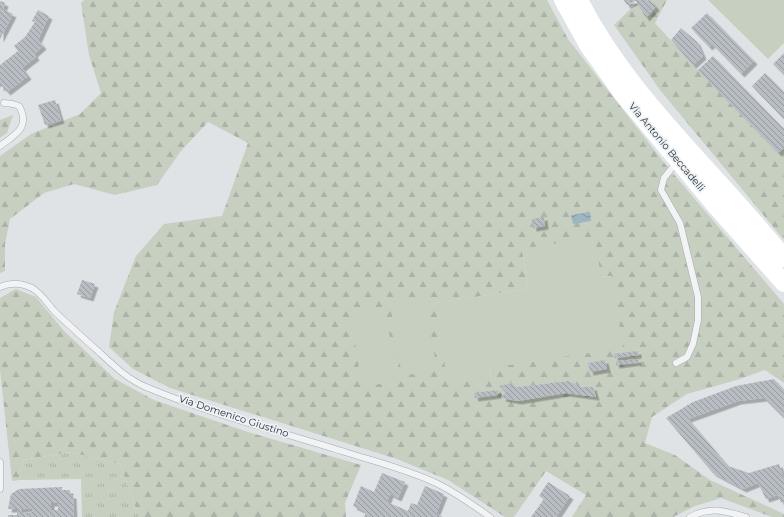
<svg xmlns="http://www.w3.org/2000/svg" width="784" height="517" font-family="Montserrat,sans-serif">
	<defs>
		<pattern id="grass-tufts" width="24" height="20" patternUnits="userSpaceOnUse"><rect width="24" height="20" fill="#c7cfc1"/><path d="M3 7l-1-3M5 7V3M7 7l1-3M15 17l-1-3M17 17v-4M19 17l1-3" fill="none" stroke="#abb2a7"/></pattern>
		<pattern id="forest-firs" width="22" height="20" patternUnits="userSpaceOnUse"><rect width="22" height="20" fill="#c7cfc1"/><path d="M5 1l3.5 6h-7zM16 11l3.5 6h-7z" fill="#abb2a7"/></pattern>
		<pattern id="water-waves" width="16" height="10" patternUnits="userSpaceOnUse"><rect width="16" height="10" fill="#9eb6c2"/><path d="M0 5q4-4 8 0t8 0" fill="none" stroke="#81959f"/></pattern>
		<pattern id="building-back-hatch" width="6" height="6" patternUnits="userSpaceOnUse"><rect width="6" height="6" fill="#b7bdc2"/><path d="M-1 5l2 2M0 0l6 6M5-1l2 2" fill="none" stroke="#959a9f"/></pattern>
		<filter id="shadow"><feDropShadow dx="3.5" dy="3.5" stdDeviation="0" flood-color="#0004"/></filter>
	</defs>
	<rect width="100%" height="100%" fill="#dfe3e6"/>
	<path fill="url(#grass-tufts)" d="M 70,452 L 120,464 L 139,517 L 82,517 L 81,479 L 20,480 L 23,460 Z"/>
	<path fill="url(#forest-firs)" fill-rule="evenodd" d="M 84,0 L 547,0 L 568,39 L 666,165 L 784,304 L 784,383 L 765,370 L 740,379 L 687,394 L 652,417 L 645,443 L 675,455 L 710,480 L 784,514 L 784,517 L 772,517 L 721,498 L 695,506 L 673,517 L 572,517 L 586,495 L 546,471 L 514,517 L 505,517 L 448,480 L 397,459 L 170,388 L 133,369 L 109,347 L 114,312 L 136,256 L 164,224 L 222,216 L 248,143 L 208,122 L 181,151 L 157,185 L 115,195 L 74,184 L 44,193 L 10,219 L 5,244 L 5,271 L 0,273 L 0,156 L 31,134 L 80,114 L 101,93 L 89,55 L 81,3 ZM 522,249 L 601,277 L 611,276 L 490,368 L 491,378 L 435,303 L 528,289 ZM 567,381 L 581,387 L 593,387 L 596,397 L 566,393 L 518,401 L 503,398 L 506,391 L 500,386 L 511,383 L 517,387 Z
		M 640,0 L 667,0 L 655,23 L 698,70 L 778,153 L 784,148 L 784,240 L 660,90 L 614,25 Z
		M 13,115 L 7,133 L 0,138 L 0,120 Z
		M 16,289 L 36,297 L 64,331 L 115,379 L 154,400 L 248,432 L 361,465 L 345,503 L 346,517 L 139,517 L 120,464 L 70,452 L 23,460 L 20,480 L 12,481 L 0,370 L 0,298 Z"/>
	<path fill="#c7cfc1" d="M 708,0 L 784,0 L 784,43 L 768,59 Z
		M 595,237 L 601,277 L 612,276 L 623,348 L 490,368 L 491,378 L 448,385 L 435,303 L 528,289 L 522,249 Z
		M 425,298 L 437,370 L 402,376 L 390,303 Z
		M 385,307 L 397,381 L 362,387 L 350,312 Z"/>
	<path fill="url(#water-waves)" d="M 590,212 L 591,221 L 573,224 L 571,215 Z"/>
	<path fill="url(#building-back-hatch)" fill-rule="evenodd" filter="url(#shadow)" d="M 624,0 L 646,0 L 647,1 L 650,0 L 656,7 L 646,18 L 636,1 L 627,5 Z
		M 0,1 L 5,3 L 3,9 L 13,14 L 0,39 Z
		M 38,10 L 49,16 L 38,40 L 43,46 L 34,54 L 36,57 L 22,68 L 28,76 L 7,92 L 2,86 L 0,88 L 0,65 L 18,51 L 14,46 L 25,37 L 35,22 L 32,21 Z
		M 707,13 L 754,61 L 741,74 L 712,44 L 709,47 L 691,28 Z
		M 681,28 L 697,42 L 703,56 L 693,65 L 671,40 Z
		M 784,53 L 784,75 L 773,64 Z
		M 713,56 L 784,129 L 784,148 L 778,153 L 698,70 Z
		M 765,73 L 784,92 L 784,119 L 752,86 Z
		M 55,100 L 61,120 L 45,125 L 38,105 Z
		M 544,217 L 545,226 L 533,228 L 532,219 Z
		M 82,280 L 95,284 L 90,298 L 77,294 Z
		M 638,351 L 638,355 L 615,358 L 614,354 Z
		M 638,359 L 638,362 L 616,365 L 616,361 Z
		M 605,360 L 607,369 L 590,372 L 588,363 Z
		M 774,379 L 784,390 L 784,418 L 764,398 L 738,401 L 688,419 L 728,466 L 749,473 L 779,464 L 784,479 L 784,502 L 781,503 L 778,495 L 766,499 L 758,483 L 743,489 L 713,473 L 666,418 L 693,402 L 736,386 Z
		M 568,381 L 581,387 L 593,387 L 596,397 L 566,393 L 518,401 L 502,398 L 506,391 L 499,386 L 511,383 L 517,387 Z
		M 498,390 L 498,395 L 475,398 L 474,393 Z
		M 382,473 L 405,482 L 398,498 L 390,494 L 387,502 L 408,511 L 411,503 L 417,505 L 425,486 L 444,494 L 436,514 L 443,517 L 364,517 L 366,512 L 353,506 L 361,486 L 374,492 Z
		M 548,482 L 570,496 L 556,517 L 531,517 L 544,499 L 539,496 Z
		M 62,487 L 62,490 L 70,490 L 70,495 L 73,495 L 74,517 L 8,517 L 8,515 L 17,515 L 17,509 L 8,509 L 11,494 L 19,489 ZM 51,503 L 58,503 L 58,510 L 51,510 ZM 32,508 L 32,512 L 22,513 L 22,509 Z"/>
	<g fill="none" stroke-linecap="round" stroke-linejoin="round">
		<g stroke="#a5abaf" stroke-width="7">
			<path id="lane" d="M 0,146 C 15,135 31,127 19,106 L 13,104 L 4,103
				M 0,287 C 11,282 22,283 32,288 C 42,294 48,304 55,312 C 69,325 83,338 98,351 C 113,365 127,379 146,387 C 210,414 281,432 348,453 C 377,462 408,470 436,483 C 455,492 473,505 490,517
				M 676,363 L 687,357 L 693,344 L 698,320 L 698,297 L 680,223 L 661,190 L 664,178 L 677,162
				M 0,462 L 0,489
				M 690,517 C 711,506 724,511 746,517"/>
		</g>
		<use href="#lane" stroke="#f1f3f5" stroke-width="6"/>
		<path stroke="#fff" stroke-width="18" d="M 563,0 L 588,45 L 623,94 L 715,205 L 784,283
			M 579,0 C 629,99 716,172 784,258"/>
	</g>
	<g text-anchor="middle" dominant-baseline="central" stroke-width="3.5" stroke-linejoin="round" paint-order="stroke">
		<g font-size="10" fill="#2a333b" stroke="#eef2f4">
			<text transform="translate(667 147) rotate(50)">Via Antonio Beccadelli</text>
			<text transform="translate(234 416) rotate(18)">Via Domenico Giustino</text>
		</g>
	</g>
</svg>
